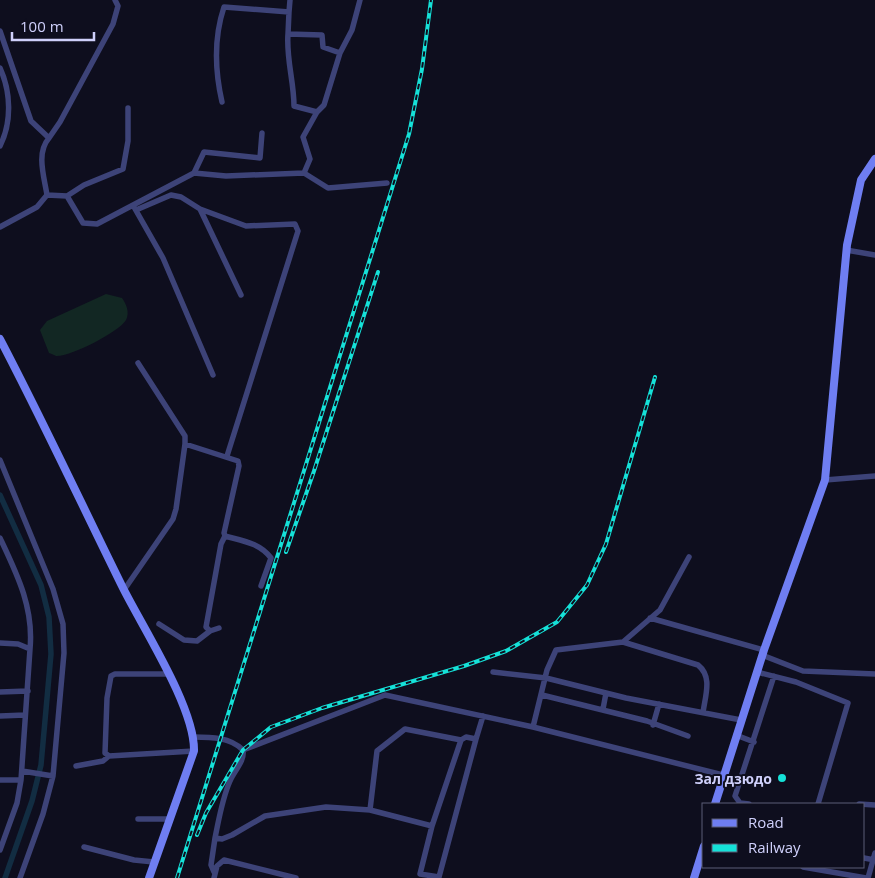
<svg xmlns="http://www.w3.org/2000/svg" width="875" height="878" font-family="'Open Sans',sans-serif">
	<rect width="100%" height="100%" fill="#0e0e1e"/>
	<path fill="#122723" d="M 106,294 L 122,298 C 126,304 130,312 126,320 C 119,332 70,357 56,356 C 56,356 50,353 49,353 L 40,330 L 47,321 Z"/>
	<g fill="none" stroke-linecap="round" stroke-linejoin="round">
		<path stroke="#122d42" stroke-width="5.5" d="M 0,495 L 41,585 L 49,617 L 51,654 L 41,765 L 32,801 L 5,878"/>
		<path stroke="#3d4378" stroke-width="5.5" d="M 289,12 L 288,34 L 322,35 L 323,47 L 340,53
			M 0,31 L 31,121 L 49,138 L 60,122 L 113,24 L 118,6 L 115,0
			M 288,34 C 286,58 294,82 294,106 L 317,112 L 324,105 L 340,53 L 352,30 L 360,0
			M 0,68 C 11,92 12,122 0,146
			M 222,102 C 215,71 214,37 224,7 L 289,12 L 290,0
			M 194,173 L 204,152 L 260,158 L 262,133
			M 304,173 L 310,159 L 303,137 L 317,112
			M 47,195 L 67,196 L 84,185 L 123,169 L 128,141 L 128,108
			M 67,196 L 83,223 L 97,224 L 194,173 L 226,176 L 304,173 L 328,188 L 387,183
			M 134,207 L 163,258 L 213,375
			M 200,209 L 241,295
			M 136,210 L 171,195 L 181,197 L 200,209 L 246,226 L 295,224 L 298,231 L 227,456
			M 0,227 L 37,207 L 47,195 C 44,176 36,153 49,138
			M 846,250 L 875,255
			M 185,444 L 238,461 L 239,466 L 224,533 L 225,536 C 243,541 260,543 271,558 L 261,586
			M 0,460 L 53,589 L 63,624 L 64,653 L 53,776 L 43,814 L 20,878
			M 825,480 L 875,476
			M 0,538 C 17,574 34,608 30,649
			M 124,590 L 173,519 L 176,509 L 185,444 L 185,436 L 138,363
			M 650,618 L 764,650
			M 159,624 L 184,640 L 197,641 L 210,631 L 219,628
			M 210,631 L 206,627 L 221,544 L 225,536
			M 623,642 L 698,665 C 713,677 705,696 703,713
			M 0,643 L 18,644 L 30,649 L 21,780
			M 762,655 L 803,671 L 875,674
			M 493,672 L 546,678 L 626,698 L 741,720
			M 757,672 L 796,682 L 848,703 L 818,804
			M 169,674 L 115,674 L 111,676 L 107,698 L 105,753 L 109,756 L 194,751
			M 0,692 L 28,691
			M 542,695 L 647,721 L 688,736
			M 603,709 L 606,693
			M 0,716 L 25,715
			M 653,725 L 659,704
			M 533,727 L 547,670 L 556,650 L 623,642 L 660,610 L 689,557
			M 736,735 L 754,742
			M 194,737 C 211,737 230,737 243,750 L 385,695 L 533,727 L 723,775
			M 76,766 L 103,761 L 109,756
			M 22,771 L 53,776
			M 0,780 L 21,780 L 17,803 L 0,850
			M 749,804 L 740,803 L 735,796 L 774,676
			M 859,804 L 875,805
			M 370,810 L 377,751 L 405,729 L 461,740
			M 138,819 L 170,819
			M 432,826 L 420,874 L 439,877 L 476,739
			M 215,838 C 219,819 222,799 230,781 C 234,771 245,761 243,750
			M 84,847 L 134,860 L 154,862
			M 864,858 L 875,860
			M 803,867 L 866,878
			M 214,872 L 211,865 L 215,838 L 222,839 L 232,835 L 265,816 L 326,807 L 370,810 L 432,826 L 461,740 L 466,737 L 476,739 L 483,716
			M 214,878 L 217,866 L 224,860 L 296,878
			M 868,878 L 875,853"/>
		<path stroke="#6f7ef2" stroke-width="8" d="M 0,339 C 43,421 82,505 123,588 C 143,628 195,708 194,751 L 149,878
			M 715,804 L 764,650 L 825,480 L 847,245 L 861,180 L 875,159
			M 694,878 L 704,846"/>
		<g stroke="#15e1d8" stroke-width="4">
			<path id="rail" d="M 286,552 L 314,471 L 378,272
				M 197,835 L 206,813 L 243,750 L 271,727 L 322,708 L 464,666 L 506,651 L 557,622 L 587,585 L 606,544 L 655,377
				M 177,878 L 409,134 L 422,69 L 431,0"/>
		</g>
		<use href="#rail" stroke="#0e0e1e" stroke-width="2" stroke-dasharray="5.5" stroke-linecap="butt"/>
	</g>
	<circle fill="#15e1d8" stroke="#0e0e1e" stroke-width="2" cx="782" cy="778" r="5"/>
	<g text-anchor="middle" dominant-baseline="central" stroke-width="4" stroke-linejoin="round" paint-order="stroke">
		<g font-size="14" font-weight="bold" fill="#cfd0fb" stroke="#0e0e1e" text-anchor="end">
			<text x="772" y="778">Зал дзюдо</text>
		</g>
	</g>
	<rect x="702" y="803" width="162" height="65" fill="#0e0e1e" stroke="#5b5c76"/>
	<rect x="712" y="819" width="25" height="8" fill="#6f7ef2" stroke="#5b5c76"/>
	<text x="748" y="828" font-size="15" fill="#cfd0fb">Road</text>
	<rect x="712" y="844" width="25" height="8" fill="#15e1d8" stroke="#5b5c76"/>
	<text x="748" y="853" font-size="15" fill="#cfd0fb">Railway</text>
	<path d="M12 32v8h82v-8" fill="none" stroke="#cfd0fb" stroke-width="2.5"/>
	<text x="20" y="32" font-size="15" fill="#cfd0fb" stroke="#0e0e1e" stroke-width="4" paint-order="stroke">100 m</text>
</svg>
